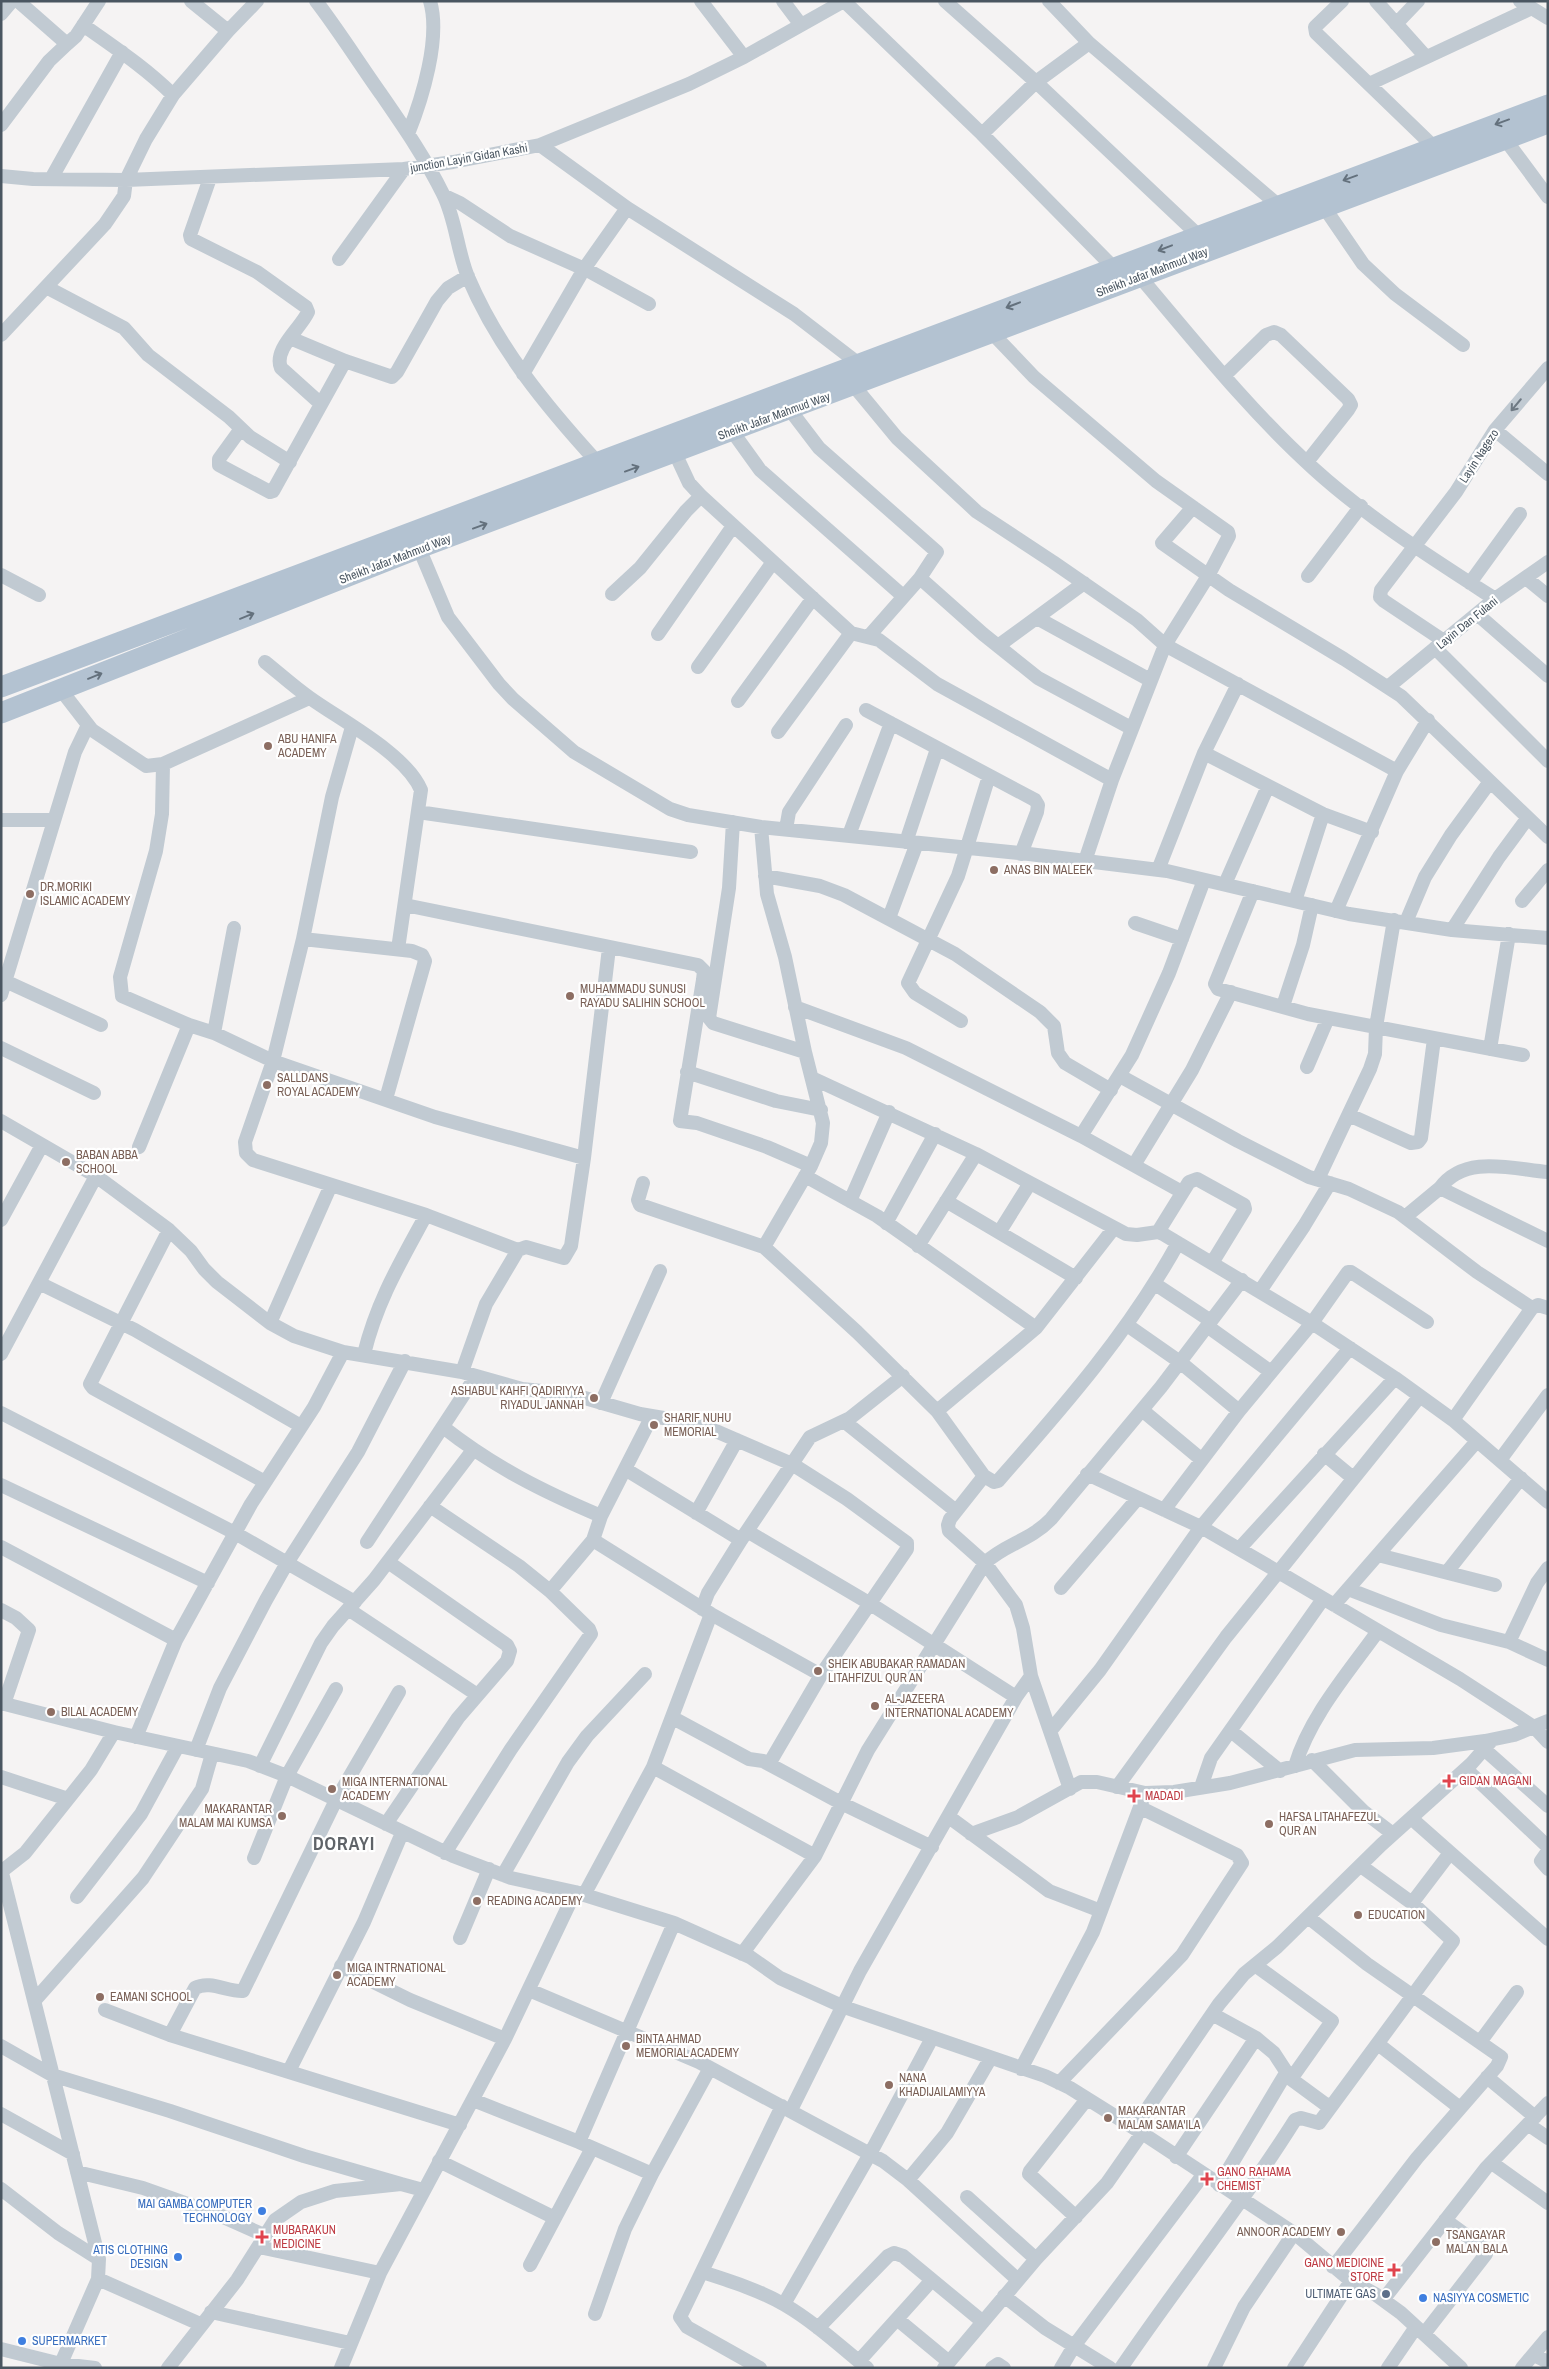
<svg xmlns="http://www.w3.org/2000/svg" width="1549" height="2369" font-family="'Archivo Narrow',sans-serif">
	<rect width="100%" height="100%" fill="#f5f3f3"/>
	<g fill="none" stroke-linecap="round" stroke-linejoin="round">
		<path stroke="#c1cad2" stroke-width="14" d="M 191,1 L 228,31
			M 316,1 C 339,31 359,63 381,94 C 403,126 426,159 443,194 C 456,220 457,250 468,277 C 498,348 546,406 598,463
			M 701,1 L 744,57
			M 783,1 L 801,25
			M 844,1 L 982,134 L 1113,267
			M 945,1 L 1036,82 L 1198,235
			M 1049,1 L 1089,43 L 1278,205
			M 1342,1 L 1315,27 L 1316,33 L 1434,147
			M 1376,1 L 1426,57
			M 1520,1 L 1548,18
			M 1,14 L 12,1
			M 1396,24 L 1418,1
			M 83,25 C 114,47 146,68 173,95
			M 67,44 L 76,36 L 99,1
			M 1369,84 L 1532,8
			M 1,125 L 49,61 L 67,44 L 18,1
			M 408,134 C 422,99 441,38 430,1
			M 982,134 L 1036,82 L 1089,43
			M 1505,139 L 1548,197
			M 540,145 L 627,208 L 794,314 L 859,364
			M 1,176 L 33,179 L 126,180 L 404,169 L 453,162 L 540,145 L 689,84 L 744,57 L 844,1
			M 210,178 L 190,235 L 191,239 L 257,272 L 306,307 L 308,312 C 301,328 273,349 281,368 L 321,404
			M 51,179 L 122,52
			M 445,196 L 460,203 L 510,236 L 589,271 L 649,304
			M 1324,207 L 1363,264 L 1395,294 L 1463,345
			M 339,259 L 404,169
			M 1141,278 C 1196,343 1250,411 1314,469 C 1368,518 1433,559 1495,599
			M 48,288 L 124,328 L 148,355 L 229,417 L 250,437 L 290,462
			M 993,334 L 1034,377 L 1156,481 L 1228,532 L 1229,536 L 1208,576 L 1165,645 L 1112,780 L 1085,861
			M 1,335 L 105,224 L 124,196 L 126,180 L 146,139 L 173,95 L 228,31 L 257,1
			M 290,338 L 345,361 L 392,377 L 397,372 L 437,301 L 448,288 L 468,276
			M 523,374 L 584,269 L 627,208
			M 1225,375 L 1266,335 L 1274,332 L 1281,335 L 1348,399 L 1351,405 L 1348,410 L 1307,462
			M 854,386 L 897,438 L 977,512 L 1053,562 L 1137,620 L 1165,645 L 1397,771
			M 790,410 L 819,448 L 937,552 L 920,578 L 869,636
			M 240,430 L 219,459 L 219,465 L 270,492 L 273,491 L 345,361
			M 1495,430 L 1548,474
			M 732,431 L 760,470 L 903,596
			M 675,453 L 689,483 L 701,496 L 851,633 L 879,640 L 937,684 L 1112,780
			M 1193,507 L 1162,543 L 1229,590 L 1344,659 L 1401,696 L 1548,837
			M 419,548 L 448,617 L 499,684 L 513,699 L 574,752 L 670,809 L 688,815 L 761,827 L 1029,854 L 1167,871 L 1349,914 L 1452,930 L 1548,938
			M 1,575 L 39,595
			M 1308,576 L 1361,506
			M 920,578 L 983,634 L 1038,678 L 1131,728
			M 1526,578 L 1548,596
			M 1470,583 L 1520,514
			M 612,594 L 640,568 L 686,511 L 701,496
			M 1477,614 L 1548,676
			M 1037,618 L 1150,680
			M 658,634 L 733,526
			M 1444,641 L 1384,601 L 1380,597 L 1381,590 L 1456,492 L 1495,430 L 1548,368
			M 998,646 L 1084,583
			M 1435,648 L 1548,761
			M 265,662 C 280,674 294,687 310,698 C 342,721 406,754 421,790 L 398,949
			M 698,667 L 773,562
			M 1388,687 L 1495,599 L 1548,562
			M 61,690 L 92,730 L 146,766 L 163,764 L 309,698
			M 738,701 L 813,598
			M 866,710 L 1035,800 L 1038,805 L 1037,812 L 1021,854
			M 352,727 L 332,797 L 303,939 L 273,1061 L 245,1142 L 246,1153 L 253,1160 L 426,1215 L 518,1250
			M 778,732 L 851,633
			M 1204,753 L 1323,814 L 1372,832
			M 163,764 L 162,814 L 156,851 L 120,977 L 122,996 L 189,1025 L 214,1033 L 273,1061 L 435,1117 L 584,1158
			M 418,812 L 691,852
			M 1,820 L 54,820
			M 733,822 L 729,888 L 709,1018 L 713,1023 L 805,1052
			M 761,827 L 767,894 L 785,957 L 805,1052 L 823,1123 L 821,1143 L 811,1166 L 764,1247
			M 786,829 L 789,812 L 846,725
			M 849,835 L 891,723
			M 906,842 L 937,749
			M 1158,870 L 1204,753 L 1238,684
			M 765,876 L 820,886 L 844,895 L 955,954 L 1040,1012 L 1054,1026 L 1058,1053 L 1065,1063 L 1111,1090
			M 1225,884 L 1268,786
			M 1253,891 L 1215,984 L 1218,989 L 1308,1014 L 1523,1055
			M 1295,901 L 1323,814
			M 1522,901 L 1548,870
			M 405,905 L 698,965 L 704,971 L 703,980 L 680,1121 L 697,1123 L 767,1147 L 811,1166
			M 1336,911 L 1397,771 L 1428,720
			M 889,918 L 917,843
			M 1406,922 L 1425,877 L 1451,835 L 1489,783
			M 1135,923 L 1182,939
			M 1452,930 L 1499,857 L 1527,819
			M 303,939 L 412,951 L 422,955 L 425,961 L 386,1099
			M 5,981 L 101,1025
			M 1,995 L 75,752 L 88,725
			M 1283,1006 L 1303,945 L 1312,905
			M 795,1007 L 906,1048 L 1081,1136 L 1182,1192
			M 961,1021 L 915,993 L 908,983 L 958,876 L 989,776
			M 214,1033 L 234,928
			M 1,1048 L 94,1093
			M 1490,1049 L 1509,934
			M 1307,1067 L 1328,1018
			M 687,1072 L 776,1101 L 821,1110
			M 1120,1076 L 1238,1141 L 1309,1177 L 1349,1189 L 1398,1212 L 1477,1272 L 1532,1308
			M 812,1078 L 976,1154 L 1126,1234 L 1137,1235 L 1158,1232 L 1163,1234 L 1312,1323 L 1395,1378 L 1453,1420 L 1548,1502
			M 1349,1115 L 1411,1143 L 1418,1142 L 1421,1138 L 1434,1039
			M 1,1121 L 96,1176 L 169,1230 L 191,1251 L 204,1269 L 217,1282 L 270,1323 L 294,1336 L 343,1352 L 462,1372 L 522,1389 L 571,1394 L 640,1414 L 687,1422 L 711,1429 L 792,1464 L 847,1499 L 907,1543 L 907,1549 L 821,1675 L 769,1764
			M 1081,1136 L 1132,1055 L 1169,973 L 1204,880
			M 139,1147 L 189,1025
			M 1134,1165 L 1192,1070 L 1231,992
			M 805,1176 L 877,1216 L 1036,1328
			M 1318,1179 L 1370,1069 L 1375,1054 L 1376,1027 L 1394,920
			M 643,1183 L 638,1200 L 640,1205 L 764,1247 L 857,1332 L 937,1411 L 984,1476 L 994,1482 L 998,1481 C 1065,1405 1129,1332 1178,1243
			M 1440,1188 C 1465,1154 1512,1169 1548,1172
			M 850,1201 L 889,1112
			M 946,1201 L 1076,1278
			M 1405,1217 L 1440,1188 L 1548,1241
			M 1,1220 L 42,1145
			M 886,1223 L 935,1134
			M 169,1230 L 90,1384 L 93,1388 L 265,1482
			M 1000,1231 L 1030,1183
			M 1158,1232 L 1189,1182 L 1197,1179 L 1244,1205 L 1245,1209 L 1212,1263
			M 918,1246 L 976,1154
			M 39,1283 L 135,1330 L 301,1426
			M 1155,1284 L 1211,1321
			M 1260,1291 L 1304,1226 L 1330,1183
			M 270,1323 L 331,1185
			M 1127,1325 L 1180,1362 L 1239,1411
			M 1207,1326 L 1271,1372
			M 1,1354 L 96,1176
			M 364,1354 C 377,1301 400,1263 426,1215
			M 462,1372 L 486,1304 L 518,1250 L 526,1247 L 564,1258 L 571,1246 L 584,1158 L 609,948
			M 601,1403 L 660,1271
			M 1142,1410 L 1202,1460
			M 937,1411 L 1036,1328 L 1114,1228
			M 1,1413 L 235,1533 L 355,1602
			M 1453,1420 L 1532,1308 L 1538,1305 L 1548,1308
			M 845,1422 L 956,1511
			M 443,1427 C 494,1467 542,1491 601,1516
			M 1324,1454 L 1353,1478
			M 1500,1460 L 1548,1395
			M 625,1469 L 741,1540
			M 1087,1474 L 1201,1527 L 1270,1567 L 1460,1679 L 1534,1727 L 1548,1742
			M 984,1476 L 950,1519 L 948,1525 L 949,1531 L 985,1563 L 1016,1605 L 1023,1628 L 1031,1676 L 1070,1789
			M 1,1485 L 208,1583
			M 430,1506 L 519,1566 L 550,1591 L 589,1629 L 591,1634 L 511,1749 L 445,1853
			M 1164,1510 L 1239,1411 L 1312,1323 L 1348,1272 L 1351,1272 L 1427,1322
			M 696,1513 L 737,1440
			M 747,1531 L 869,1603 L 1016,1697
			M 593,1540 L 711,1614 L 821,1675
			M 367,1542 L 476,1376
			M 1,1547 L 176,1640
			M 1239,1549 L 1395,1378
			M 1378,1555 L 1495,1585
			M 1447,1572 L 1521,1478
			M 1061,1588 L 1138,1498
			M 1348,1589 L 1441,1625 L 1509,1642 L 1548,1660
			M 550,1591 L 593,1540 L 601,1516 L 652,1416
			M 1334,1605 L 1477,1441
			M 348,1609 L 476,1694
			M 702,1609 L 708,1593 L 741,1540 L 810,1437 L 850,1418 L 903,1376
			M 1,1610 L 16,1618 L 29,1630 L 4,1704
			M 1509,1642 L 1537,1583 L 1548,1568
			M 1,1703 L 114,1732 L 248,1761 L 287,1776 L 453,1856 L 511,1878 L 575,1892 L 674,1923 L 750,1957 L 780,1978 L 844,2007 L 1045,2076 L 1070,2088 L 1142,2133 L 1294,2233 L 1351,2281 L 1375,2294 L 1401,2313 L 1461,2368
			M 673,1718 L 749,1759 L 763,1761 L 843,1804 L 932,1847
			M 1051,1730 L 1100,1670 L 1201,1527 L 1350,1348
			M 1231,1731 L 1280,1771
			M 136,1737 L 176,1640 L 251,1504 L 314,1407 L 343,1352
			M 1484,1749 L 1548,1806
			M 196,1750 L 220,1688 L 266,1600 L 287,1563 L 358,1452 L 405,1361
			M 1312,1760 L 1363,1811 L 1393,1834
			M 260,1766 L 321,1643 L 333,1626 L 374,1580 L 473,1450
			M 1295,1766 C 1310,1716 1348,1673 1378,1631
			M 653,1767 L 815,1856
			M 1466,1769 L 1548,1847
			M 1,1777 L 68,1799 L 91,1770 L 114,1732
			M 1117,1787 L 1226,1637 L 1420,1396
			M 1201,1787 L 1211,1758 L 1323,1599
			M 949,1817 L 1049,1891 L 1101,1911
			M 1411,1818 L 1548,1939
			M 386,1824 L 458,1718 L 507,1661 L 510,1651 L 507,1645 L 388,1562
			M 971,1834 L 1018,1817 L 1081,1782 L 1097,1782 L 1145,1793 L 1174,1792 L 1230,1783 L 1355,1750 L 1433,1748 L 1485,1741 L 1514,1735 L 1548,1721
			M 1548,1851 L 1541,1861 L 1548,1869
			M 254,1858 L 287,1776 L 336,1689
			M 1,1869 L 99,2259 L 98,2279 L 59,2368
			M 2,1871 L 25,1853 L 68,1799
			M 503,1875 L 568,1762 L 587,1736 L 645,1674
			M 584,1895 L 653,1767 L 711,1614
			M 77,1897 L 141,1814 L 178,1746
			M 1412,1903 L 1450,1853
			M 1308,1917 L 1367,1964 L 1501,2057 L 1497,2066 L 1417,2158 L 1333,2267
			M 460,1938 L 489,1869
			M 742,1954 L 815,1856 L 868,1750 L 985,1563 C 1005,1544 1030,1541 1051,1519 L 1161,1387 L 1242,1280
			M 1255,1965 L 1332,2021 L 1291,2079
			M 341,1966 L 410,2000 L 505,2039
			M 529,1990 L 699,2062 L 883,2161 L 908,2180 L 1018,2280
			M 35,2000 L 143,1878 L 202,1789 L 212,1754
			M 105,2010 L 170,2035 L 460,2125
			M 1212,2014 L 1256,2038 L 1274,2053 L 1291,2079 L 1325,2104 L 1332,2105
			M 170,2035 L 195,1988 C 210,1980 228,1992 243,1991 L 336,1800 L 399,1692
			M 1480,2042 L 1517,1992
			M 1378,2044 L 1460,2108
			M 1,2046 L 52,2075 L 170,2111 L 304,2156 L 401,2184
			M 1021,2069 L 1093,1932 L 1143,1799
			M 289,2071 L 364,1922 L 402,1833
			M 1487,2077 L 1535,2117
			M 1059,2083 L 1182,1955 L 1242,1863 L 1237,1855 L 1141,1808
			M 473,2100 L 579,2142 L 652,2174
			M 791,2110 L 860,1971 L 1016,1697 L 1031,1676
			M 1,2114 L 73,2154
			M 1529,2125 L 1548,2138
			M 1134,2128 L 1219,2004 L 1244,1974 L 1277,1947 L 1381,1845 L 1471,1764 L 1492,1740
			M 579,2142 L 674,1923
			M 1176,2157 L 1256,2038
			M 439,2161 L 555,2218
			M 1492,2163 L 1548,2203
			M 77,2172 L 143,2188 L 219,2215 L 266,2236
			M 908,2180 L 947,2133 L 990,2059
			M 1219,2185 L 1286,2073
			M 1,2189 L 58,2233 L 99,2259
			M 967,2197 L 1036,2259
			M 1076,2217 L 1029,2174 L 1030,2171 L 1087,2099
			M 259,2247 L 380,2273
			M 530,2265 L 592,2148
			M 702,2272 C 730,2281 759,2290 785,2305 C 814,2322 840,2346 867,2368
			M 98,2279 L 200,2324
			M 1004,2296 L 1045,2328 L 1110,2368
			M 1383,2300 L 1486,2168 L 1548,2103
			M 784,2304 L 870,2154 L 932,2038
			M 211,2312 L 350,2343
			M 595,2314 L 625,2229 L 652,2174 L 710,2068
			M 897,2319 L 949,2362
			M 818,2328 L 888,2256 L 894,2253 L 903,2256 L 983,2322
			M 1424,2334 L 1486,2254 L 1485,2249 L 1445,2220
			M 1,2349 L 61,2364 L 95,2368
			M 1534,2355 L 1548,2362
			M 859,2361 L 932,2280
			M 168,2368 L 237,2280 L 275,2220 L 301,2202 L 335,2191 L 401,2184 L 423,2190
			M 341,2368 L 380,2273 L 505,2039 L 575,1892
			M 760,2368 L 687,2327 L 680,2317 L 782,2106
			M 944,2368 L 1036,2259 L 1107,2183 L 1142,2133
			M 992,2368 L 998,2364 L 1004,2368
			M 1061,2368 L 1074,2346 L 1203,2175
			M 1121,2368 C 1178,2284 1241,2206 1295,2120 L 1301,2118 L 1319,2123 L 1453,1941 L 1412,1903 L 1361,1866
			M 1214,2368 L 1244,2307 L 1294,2233
			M 1294,2368 L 1351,2281
			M 1388,2368 L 1416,2327
			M 1522,2368 L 1548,2337"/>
		<path stroke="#b3c2d1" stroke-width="21" d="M 1,687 L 1548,105
			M 1,713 L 419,548 L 1548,123"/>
	</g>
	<defs><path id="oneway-shaft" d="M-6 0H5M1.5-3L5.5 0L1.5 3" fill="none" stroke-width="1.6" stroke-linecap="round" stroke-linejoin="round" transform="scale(1.25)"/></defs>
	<g stroke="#64717d">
		<use href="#oneway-shaft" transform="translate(1502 122) rotate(160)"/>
		<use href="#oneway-shaft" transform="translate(1350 178) rotate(160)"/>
		<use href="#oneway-shaft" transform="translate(1165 248) rotate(159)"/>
		<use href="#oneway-shaft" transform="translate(1013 305) rotate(159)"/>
		<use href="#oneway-shaft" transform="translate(632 469) rotate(-20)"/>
		<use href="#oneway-shaft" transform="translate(480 526) rotate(-20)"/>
		<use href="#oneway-shaft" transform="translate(247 616) rotate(-22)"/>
		<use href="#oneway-shaft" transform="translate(95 676) rotate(-22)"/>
	</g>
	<use stroke="#6e7983" href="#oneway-shaft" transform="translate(1516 405) rotate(130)"/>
	<g fill="#8d6e63" stroke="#fff" stroke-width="2">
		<circle cx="268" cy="746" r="5"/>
		<circle cx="994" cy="870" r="5"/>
		<circle cx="30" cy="894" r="5"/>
		<circle cx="570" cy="996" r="5"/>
		<circle cx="267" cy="1085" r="5"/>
		<circle cx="66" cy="1162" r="5"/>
		<circle cx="594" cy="1398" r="5"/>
		<circle cx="654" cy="1425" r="5"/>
		<circle cx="818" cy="1671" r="5"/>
		<circle cx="875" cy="1706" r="5"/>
		<circle cx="51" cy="1712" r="5"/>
		<circle cx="332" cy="1789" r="5"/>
		<circle cx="282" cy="1816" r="5"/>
		<circle cx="1269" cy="1824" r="5"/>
		<circle cx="477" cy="1901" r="5"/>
		<circle cx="1358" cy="1915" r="5"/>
		<circle cx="337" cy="1975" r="5"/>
		<circle cx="100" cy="1997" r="5"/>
		<circle cx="626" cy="2046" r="5"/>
		<circle cx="889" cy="2085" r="5"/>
		<circle cx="1108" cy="2118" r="5"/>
		<circle cx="1341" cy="2232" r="5"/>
		<circle cx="1436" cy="2242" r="5"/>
	</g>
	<g fill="#e0444e" stroke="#fff" stroke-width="2">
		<path d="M1446.5 1773.5h5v5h5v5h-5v5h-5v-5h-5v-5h5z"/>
		<path d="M1131.5 1788.5h5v5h5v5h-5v5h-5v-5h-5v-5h5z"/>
		<path d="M1204.5 2171.5h5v5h5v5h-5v5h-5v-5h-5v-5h5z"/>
		<path d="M259.5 2229.5h5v5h5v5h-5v5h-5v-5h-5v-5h5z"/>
		<path d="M1391.5 2262.5h5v5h5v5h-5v5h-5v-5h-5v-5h5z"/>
	</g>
	<g fill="#3f7fe0" stroke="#fff" stroke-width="2">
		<circle cx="262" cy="2211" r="5"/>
		<circle cx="178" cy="2257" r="5"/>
		<circle cx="1423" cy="2298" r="5"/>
		<circle cx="22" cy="2341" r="5"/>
	</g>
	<circle fill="#5c6f8a" stroke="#fff" stroke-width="2" cx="1386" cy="2294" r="5"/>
	<g text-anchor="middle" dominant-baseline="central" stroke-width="4.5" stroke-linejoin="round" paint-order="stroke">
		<g font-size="12" fill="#4a5661" stroke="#fff">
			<text transform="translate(469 158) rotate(-10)">junction Layin Gidan Kashi</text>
			<text transform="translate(1152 272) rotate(-21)">Sheikh Jafar Mahmud Way</text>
			<text transform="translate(774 416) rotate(-20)">Sheikh Jafar Mahmud Way</text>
			<text transform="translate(1479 456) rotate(-57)">Layin Nagezo</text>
			<text transform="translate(395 559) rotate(-21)">Sheikh Jafar Mahmud Way</text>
			<text transform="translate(1467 623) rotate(-39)">Layin Dan Fulani</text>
		</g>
		<g font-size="12" fill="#785e54" stroke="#fff" text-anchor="start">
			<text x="278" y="739">ABU HANIFA<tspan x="278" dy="14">ACADEMY</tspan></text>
			<text x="1004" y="870">ANAS BIN MALEEK</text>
			<text x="40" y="887">DR.MORIKI<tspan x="40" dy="14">ISLAMIC ACADEMY</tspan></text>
			<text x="580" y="989">MUHAMMADU SUNUSI<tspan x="580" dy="14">RAYADU SALIHIN SCHOOL</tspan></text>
			<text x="277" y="1078">SALLDANS<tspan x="277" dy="14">ROYAL ACADEMY</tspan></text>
			<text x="76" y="1155">BABAN ABBA<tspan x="76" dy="14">SCHOOL</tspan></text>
			<text x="584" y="1391" text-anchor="end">ASHABUL KAHFI QADIRIYYA<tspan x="584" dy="14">RIYADUL JANNAH</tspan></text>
			<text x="664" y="1418">SHARIF NUHU<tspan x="664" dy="14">MEMORIAL</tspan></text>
			<text x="828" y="1664">SHEIK ABUBAKAR RAMADAN<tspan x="828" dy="14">LITAHFIZUL QUR AN</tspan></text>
			<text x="885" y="1699">AL-JAZEERA<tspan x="885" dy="14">INTERNATIONAL ACADEMY</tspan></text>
			<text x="61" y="1712">BILAL ACADEMY</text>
			<text x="342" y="1782">MIGA INTERNATIONAL<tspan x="342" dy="14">ACADEMY</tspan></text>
			<text x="272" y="1809" text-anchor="end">MAKARANTAR<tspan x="272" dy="14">MALAM MAI KUMSA</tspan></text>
			<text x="1279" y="1817">HAFSA LITAHAFEZUL<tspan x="1279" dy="14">QUR AN</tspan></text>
			<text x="487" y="1901">READING ACADEMY</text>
			<text x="1368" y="1915">EDUCATION</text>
			<text x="347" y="1968">MIGA INTRNATIONAL<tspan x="347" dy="14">ACADEMY</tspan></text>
			<text x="110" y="1997">EAMANI SCHOOL</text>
			<text x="636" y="2039">BINTA AHMAD<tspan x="636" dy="14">MEMORIAL ACADEMY</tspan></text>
			<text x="899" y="2078">NANA<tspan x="899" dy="14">KHADIJAILAMIYYA</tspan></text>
			<text x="1118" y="2111">MAKARANTAR<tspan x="1118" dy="14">MALAM SAMA'ILA</tspan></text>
			<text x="1331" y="2232" text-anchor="end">ANNOOR ACADEMY</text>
			<text x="1446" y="2235">TSANGAYAR<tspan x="1446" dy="14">MALAN BALA</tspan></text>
		</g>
		<g font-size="12" fill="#be3a42" stroke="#fff" text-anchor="start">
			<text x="1459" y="1781">GIDAN MAGANI</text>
			<text x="1145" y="1796">MADADI</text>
			<text x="1217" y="2172">GANO RAHAMA<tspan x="1217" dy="14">CHEMIST</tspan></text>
			<text x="273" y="2230">MUBARAKUN<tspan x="273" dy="14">MEDICINE</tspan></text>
			<text x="1384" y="2263" text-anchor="end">GANO MEDICINE<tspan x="1384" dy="14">STORE</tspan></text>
		</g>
		<g font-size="12" fill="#366cbe" stroke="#fff" text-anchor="end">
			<text x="252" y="2204">MAI GAMBA COMPUTER<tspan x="252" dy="14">TECHNOLOGY</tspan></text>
			<text x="168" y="2250">ATIS CLOTHING<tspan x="168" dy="14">DESIGN</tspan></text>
			<text x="1433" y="2298" text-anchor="start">NASIYYA COSMETIC</text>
			<text x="32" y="2341" text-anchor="start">SUPERMARKET</text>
		</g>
		<g font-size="12" fill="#4e5e75" stroke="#fff" text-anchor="end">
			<text x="1376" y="2294">ULTIMATE GAS</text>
		</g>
		<g font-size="18" font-weight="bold" letter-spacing="1" fill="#5f6368" stroke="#fff">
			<text x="344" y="1843">DORAYI</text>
		</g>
	</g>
	<rect width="1549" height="2369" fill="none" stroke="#4a5661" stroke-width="5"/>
</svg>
